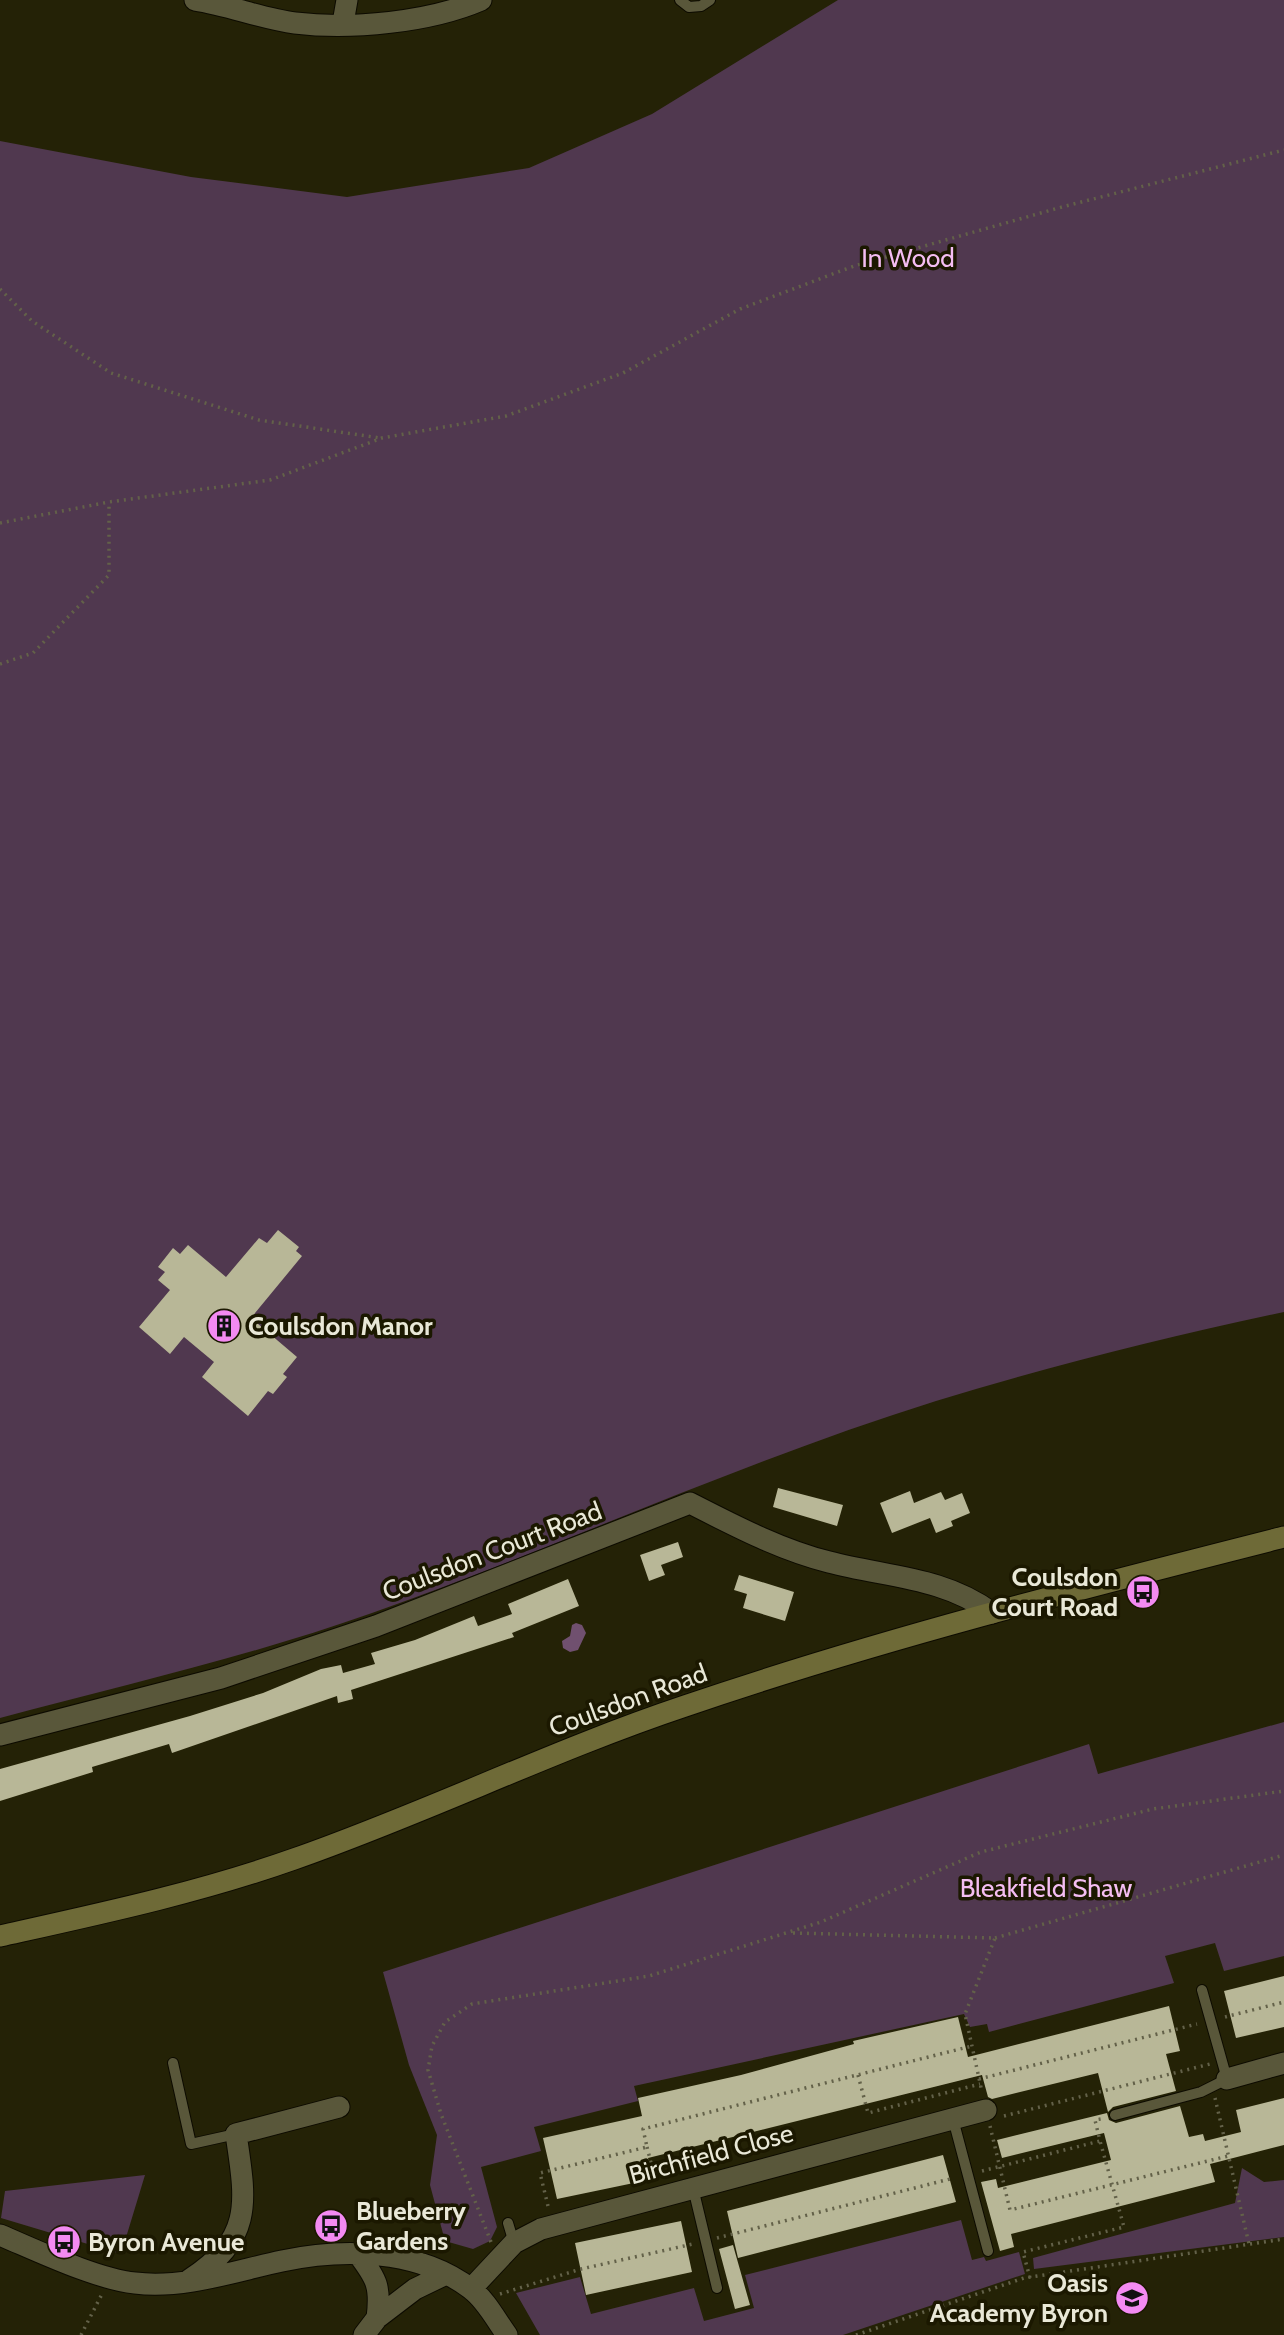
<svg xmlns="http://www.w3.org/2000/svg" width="1284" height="2335" font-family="Cabin,sans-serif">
	<rect width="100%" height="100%" fill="#242206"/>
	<path fill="#50384f" d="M 838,0 L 1284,0 L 1284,1312 C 1167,1337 1050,1366 936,1401 C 744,1461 561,1546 372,1613 C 251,1656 124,1685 0,1718 L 0,141 L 191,177 L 347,197 L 529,168 L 652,114 Z
		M 1284,1722 L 1284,1956 L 1224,1971 L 1215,1943 L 1165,1956 L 1174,1983 L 989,2032 L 987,2024 L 970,2027 L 964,2014 L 634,2086 L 638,2101 L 534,2127 L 541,2151 L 481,2167 L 497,2227 L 490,2241 L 473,2249 L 445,2241 L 430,2185 L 437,2135 L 409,2065 L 383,1972 L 1089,1744 L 1098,1774 Z
		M 1242,2168 L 1264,2182 L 1284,2180 L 1284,2237 L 1034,2269 L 1033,2258 L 1235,2203 Z
		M 145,2175 L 121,2254 L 1,2218 L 5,2191 Z
		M 961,2220 L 972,2260 L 984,2257 L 986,2261 L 1019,2252 L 1025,2274 L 843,2335 L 540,2335 L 516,2293 L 580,2277 L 591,2314 L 694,2288 L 704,2321 L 754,2308 L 745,2275 Z"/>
	<path fill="#70506f" d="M 576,1623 L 582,1625 L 586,1633 L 578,1650 L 570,1652 L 563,1648 L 562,1641 L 570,1636 L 572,1625 Z"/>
	<path fill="#b8b797" d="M 278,1230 L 299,1247 L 296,1251 L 302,1256 L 251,1318 L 297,1357 L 283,1374 L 287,1377 L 273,1394 L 268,1391 L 248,1416 L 202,1377 L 214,1362 L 184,1337 L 170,1354 L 139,1327 L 170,1290 L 158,1280 L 165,1272 L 158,1267 L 173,1248 L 180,1254 L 188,1245 L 226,1277 L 259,1238 L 267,1243 Z
		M 778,1488 L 843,1505 L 837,1526 L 773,1507 Z
		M 910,1491 L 914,1503 L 941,1492 L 945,1500 L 962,1493 L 970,1513 L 951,1521 L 953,1526 L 936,1533 L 930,1518 L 892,1533 L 880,1503 Z
		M 678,1542 L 683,1557 L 661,1565 L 665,1575 L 649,1581 L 640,1555 Z
		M 739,1575 L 794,1592 L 785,1621 L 743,1608 L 747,1594 L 734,1590 Z
		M 568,1579 L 579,1606 L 512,1633 L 514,1637 L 351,1690 L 353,1699 L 338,1703 L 337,1696 L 172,1753 L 169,1744 L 92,1767 L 93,1772 L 0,1801 L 0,1769 L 190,1716 L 263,1693 L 321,1669 L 341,1665 L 343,1673 L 375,1664 L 371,1653 L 415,1640 L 474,1616 L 478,1626 L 512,1614 L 508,1604 Z
		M 1284,1976 L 1284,2027 L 1236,2038 L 1224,1991 Z
		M 1169,2006 L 1180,2051 L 1166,2054 L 1176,2091 L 1113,2107 L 1108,2112 L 1098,2073 L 992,2099 L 988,2097 L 982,2075 L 648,2158 L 653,2179 L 557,2199 L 543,2138 L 642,2116 L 638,2098 L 741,2075 L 854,2044 L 853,2041 L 958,2017 L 968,2057 Z
		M 1284,2098 L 1284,2145 L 1210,2164 L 1215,2182 L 1011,2234 L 1014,2247 L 1000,2251 L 981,2182 L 996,2179 L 998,2188 L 1111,2160 L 1104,2133 L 1002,2158 L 997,2140 L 1107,2113 L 1109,2120 L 1116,2123 L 1180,2106 L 1189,2137 L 1203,2134 L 1205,2141 L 1241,2132 L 1236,2110 Z
		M 943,2155 L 956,2202 L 738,2258 L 727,2211 Z
		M 681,2221 L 692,2272 L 586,2295 L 575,2243 Z
		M 733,2245 L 750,2305 L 735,2309 L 719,2249 Z"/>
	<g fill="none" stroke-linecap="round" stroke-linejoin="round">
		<g stroke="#0d0b00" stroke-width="12">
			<path id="service" d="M 680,0 L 689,7 L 701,6 L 710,0
				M 173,2063 L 191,2144 L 236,2134
				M 1115,2115 L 1201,2092 L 1227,2079 L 1202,1990
				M 953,2119 L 988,2251
				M 693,2188 L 717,2288
				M 508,2223 L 514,2243"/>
		</g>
		<g stroke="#0d0b00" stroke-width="23">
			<path id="minor" d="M 195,0 C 229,5 262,19 295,23 C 351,30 430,22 481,0
				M 343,23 L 347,0
				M 0,1735 L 221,1678 L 376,1626 L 690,1503 C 735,1526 781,1550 829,1562 C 886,1577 944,1577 992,1613
				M 1227,2079 L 1284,2063
				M 0,2235 C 38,2251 96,2279 135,2283 C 184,2289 235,2271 282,2261 C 343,2248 419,2249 471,2289 C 486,2300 496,2320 507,2335
				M 358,2254 C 377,2279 381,2287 377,2318
				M 189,2280 C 254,2238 246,2202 236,2134 L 339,2107
				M 471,2289 L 514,2243 L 541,2229 L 986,2110
				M 364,2335 L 377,2318 L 415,2289 L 444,2275"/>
		</g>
		<g stroke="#0d0b00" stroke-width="23">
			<path id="secondary" d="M 0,1936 C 99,1914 198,1893 294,1859 C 426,1813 553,1750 685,1706 C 881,1639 1083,1588 1284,1537"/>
		</g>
		<path stroke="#636149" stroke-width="3.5" stroke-dasharray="2 5" stroke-linecap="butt" d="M 0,289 L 32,321 L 111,373 L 259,420 L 380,438
			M 0,523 L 109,502 L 270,480 L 382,438 L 506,416 L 623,373 L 740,309 L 854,266 L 1062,207 L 1284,150
			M 0,664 L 33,653 L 109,575 L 109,502
			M 793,1933 L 995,1938 L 965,2014 L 982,2092
			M 995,1938 L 1284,1855
			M 1225,2017 L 1284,2002
			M 858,2075 L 868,2113 L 980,2084
			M 979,2079 L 1197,2024
			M 1215,2098 L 1249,2244
			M 1004,2116 L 1210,2064
			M 990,2126 L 1010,2210 L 1228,2156
			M 647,2147 L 655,2179
			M 982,2171 L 1100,2141 L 1095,2120 L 1101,2119
			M 548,2206 L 540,2173 L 647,2147 L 643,2129 L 972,2046
			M 717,2238 L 954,2178
			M 491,2242 L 441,2114 L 428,2070 L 432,2046 L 445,2022 L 472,2004 L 649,1976 L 821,1922 L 981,1852 L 1153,1809 L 1284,1791
			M 1030,2278 L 1023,2252 L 1124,2227 L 1100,2141
			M 500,2294 L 581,2269 L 693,2244
			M 81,2335 L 102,2294
			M 856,2335 L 1024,2278 L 1284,2239"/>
		<use href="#service" stroke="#59573a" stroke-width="10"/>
		<use href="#minor" stroke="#59573a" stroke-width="21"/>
		<use href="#secondary" stroke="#6e6a37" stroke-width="21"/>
	</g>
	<defs>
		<g id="building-disc" transform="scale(1.75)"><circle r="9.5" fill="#f38af2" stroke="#1b1800"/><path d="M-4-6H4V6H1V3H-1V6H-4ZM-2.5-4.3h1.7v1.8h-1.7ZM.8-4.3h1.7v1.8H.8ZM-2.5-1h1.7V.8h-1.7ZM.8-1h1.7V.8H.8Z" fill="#111"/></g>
		<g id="bus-disc" transform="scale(1.75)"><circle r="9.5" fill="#f38af2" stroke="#1b1800"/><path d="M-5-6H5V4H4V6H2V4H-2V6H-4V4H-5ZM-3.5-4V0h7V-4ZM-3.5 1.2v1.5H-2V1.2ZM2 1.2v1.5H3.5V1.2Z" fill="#111"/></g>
		<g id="school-disc" transform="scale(1.75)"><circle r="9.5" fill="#f38af2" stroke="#1b1800"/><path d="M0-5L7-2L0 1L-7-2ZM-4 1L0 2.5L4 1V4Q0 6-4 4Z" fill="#111"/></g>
	</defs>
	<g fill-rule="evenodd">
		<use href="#building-disc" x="224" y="1326"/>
		<use href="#bus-disc" x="1143" y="1592"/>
		<use href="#bus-disc" x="331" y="2226"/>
		<use href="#bus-disc" x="64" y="2242"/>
		<use href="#school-disc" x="1132" y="2298"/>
	</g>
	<g text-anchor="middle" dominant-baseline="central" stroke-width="7" stroke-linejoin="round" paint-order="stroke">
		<g font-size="26" fill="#f4bdf2" stroke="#1b1800">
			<text x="908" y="258">In Wood</text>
			<text x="1046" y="1888">Bleakfield Shaw</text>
		</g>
		<g font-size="26" font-weight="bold" fill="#e9e8d7" stroke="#1b1800" text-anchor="start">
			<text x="248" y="1326">Coulsdon Manor</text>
			<text x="1118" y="1577" text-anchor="end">Coulsdon<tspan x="1118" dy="30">Court Road</tspan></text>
			<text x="356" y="2211">Blueberry<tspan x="356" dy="30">Gardens</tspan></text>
			<text x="88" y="2242">Byron Avenue</text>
			<text x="1108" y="2283" text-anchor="end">Oasis<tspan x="1108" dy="30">Academy Byron</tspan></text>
		</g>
		<g font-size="26" fill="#e9e8d7" stroke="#1b1800">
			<text transform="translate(492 1551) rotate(-21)">Coulsdon Court Road</text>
			<text transform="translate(628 1700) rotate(-20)">Coulsdon Road</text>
			<text transform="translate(711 2154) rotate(-15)">Birchfield Close</text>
		</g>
	</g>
</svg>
